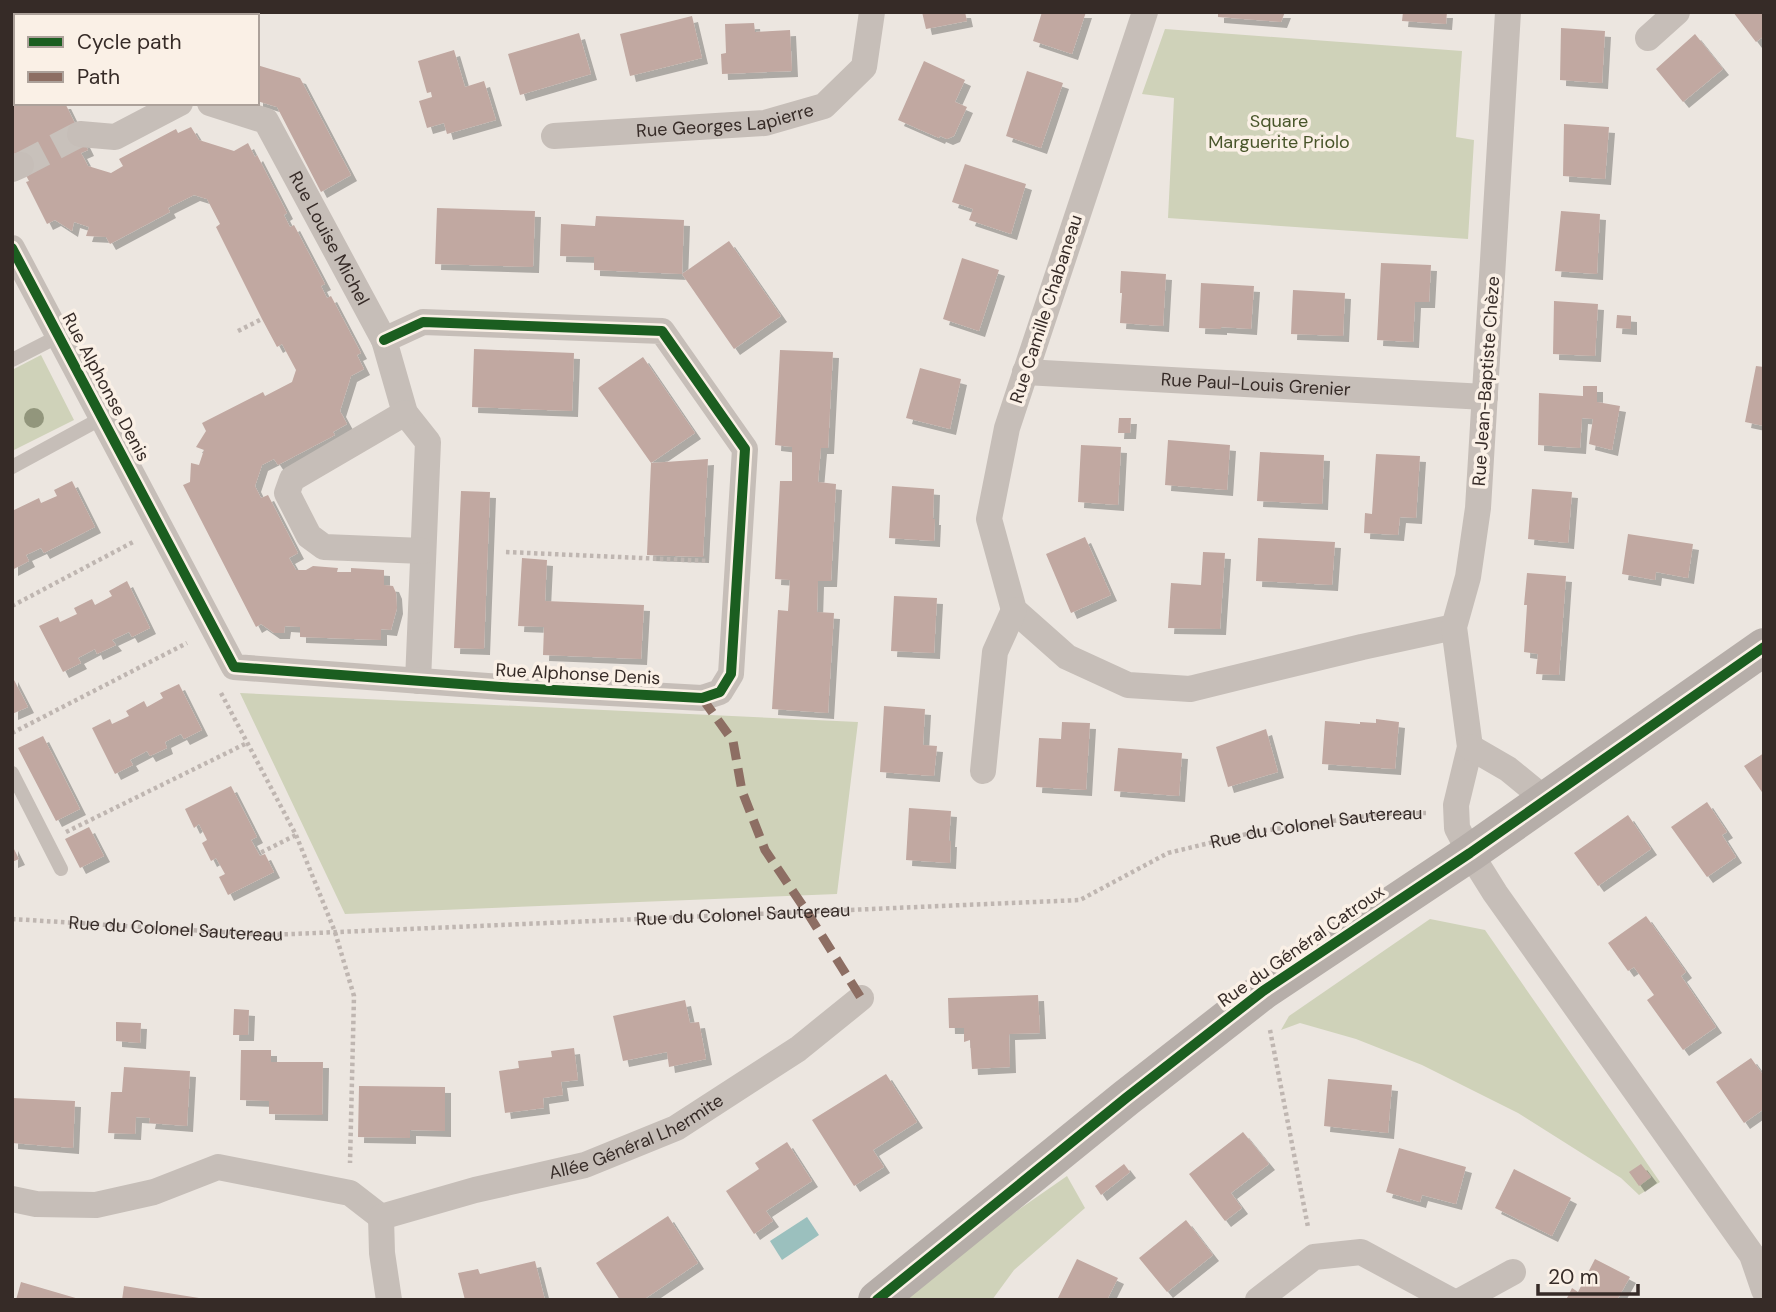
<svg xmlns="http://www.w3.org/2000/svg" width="1776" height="1312" font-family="'DM Sans',sans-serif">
	<defs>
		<filter id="shadow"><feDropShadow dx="6" dy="6" stdDeviation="0" flood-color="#0004"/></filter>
	</defs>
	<rect width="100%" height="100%" fill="#ece6e0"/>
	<path fill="#cfd2b9" d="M 1165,29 L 1462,51 L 1456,137 L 1474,140 L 1468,239 L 1168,218 L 1174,98 L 1142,94 Z
		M 41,355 L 74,420 L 12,451 L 12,370 Z
		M 240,693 L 858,722 L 837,894 L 345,914 Z
		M 1430,919 L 1485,930 L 1660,1182 L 1639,1195 L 1621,1178 L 1518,1113 L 1422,1065 L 1356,1039 L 1300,1023 L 1281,1030 L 1289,1016 Z
		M 1067,1176 L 1085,1208 L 1014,1270 L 992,1300 L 895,1300 L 941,1264 Z"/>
	<path fill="#9bc0be" d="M 807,1217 L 819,1235 L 782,1260 L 770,1241 Z"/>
	<path fill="#c1a8a1" filter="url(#shadow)" d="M 922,12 L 965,12 L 967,21 L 926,29 Z
		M 1042,12 L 1086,12 L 1072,54 L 1033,41 Z
		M 1218,12 L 1285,12 L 1281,22 L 1218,17 Z
		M 1403,12 L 1447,12 L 1446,24 L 1402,21 Z
		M 1733,12 L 1764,12 L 1764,36 L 1756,42 Z
		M 692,16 L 702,58 L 630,76 L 620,34 Z
		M 754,23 L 755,32 L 790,30 L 792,71 L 722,74 L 721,54 L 726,53 L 725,24 Z
		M 1561,28 L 1605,31 L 1602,83 L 1560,80 Z
		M 579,33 L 591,74 L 520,95 L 508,54 Z
		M 1695,34 L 1723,69 L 1683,102 L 1656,69 Z
		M 12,48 L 16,48 L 16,103 L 65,103 L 88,150 L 81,153 L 88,166 L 111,173 L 123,166 L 119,159 L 176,129 L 178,133 L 191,127 L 199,140 L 234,151 L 248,143 L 255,157 L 257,155 L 287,213 L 284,215 L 290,227 L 294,225 L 325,284 L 321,286 L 327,298 L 331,296 L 361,353 L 357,355 L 364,369 L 351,376 L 340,411 L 347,424 L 333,432 L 335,435 L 278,465 L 274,459 L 262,465 L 255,486 L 261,498 L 268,495 L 298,553 L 289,558 L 296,570 L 306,570 L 313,566 L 338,568 L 337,572 L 351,572 L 351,568 L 384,570 L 384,585 L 393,586 L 396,593 L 397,608 L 391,630 L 381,629 L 381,640 L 300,637 L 300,627 L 285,626 L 284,633 L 274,633 L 261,624 L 256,627 L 183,485 L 190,482 L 191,463 L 199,465 L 204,450 L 196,447 L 206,431 L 202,423 L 263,392 L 265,396 L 292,382 L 296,370 L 282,344 L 277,347 L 262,319 L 216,227 L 220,224 L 207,199 L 194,195 L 168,208 L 170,212 L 110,244 L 106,237 L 86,236 L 89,227 L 74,222 L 72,231 L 55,220 L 47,224 L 26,182 L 29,181 L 14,153 L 12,154 Z
		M 454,50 L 465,87 L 484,81 L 496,120 L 447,134 L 444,123 L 427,128 L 419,101 L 432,97 L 431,92 L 427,93 L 418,61 Z
		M 924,61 L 965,80 L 955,102 L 967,107 L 954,136 L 947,139 L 940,136 L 939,138 L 898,120 Z
		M 257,65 L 300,78 L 351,175 L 321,192 L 277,107 L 257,101 Z
		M 1027,71 L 1063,83 L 1041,148 L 1006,136 Z
		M 1564,124 L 1609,127 L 1605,179 L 1563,176 Z
		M 965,164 L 1026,184 L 1011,234 L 969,220 L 973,209 L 952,202 Z
		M 437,208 L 535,211 L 533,267 L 435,264 Z
		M 1561,211 L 1600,214 L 1597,274 L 1555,271 Z
		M 596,216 L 684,220 L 682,274 L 729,241 L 781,316 L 734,349 L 682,274 L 594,270 L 594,257 L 560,256 L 561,224 L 595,226 Z
		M 962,258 L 999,270 L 979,331 L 943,319 Z
		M 1381,263 L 1431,265 L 1429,302 L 1415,302 L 1413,342 L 1377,340 Z
		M 1121,271 L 1166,274 L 1163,326 L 1120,323 L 1122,293 L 1120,293 Z
		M 1201,283 L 1254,286 L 1251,329 L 1221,327 L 1221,329 L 1199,328 Z
		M 1293,290 L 1345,293 L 1343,336 L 1291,334 Z
		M 1554,301 L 1598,304 L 1595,356 L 1553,354 Z
		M 1617,315 L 1631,316 L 1631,329 L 1616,328 Z
		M 474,349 L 574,353 L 572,411 L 472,407 Z
		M 780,350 L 833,352 L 828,448 L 821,448 L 818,482 L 836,484 L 831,581 L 818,581 L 817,612 L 834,613 L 828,713 L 772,709 L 778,610 L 788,611 L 790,580 L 775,579 L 780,481 L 792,481 L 792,447 L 775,445 Z
		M 643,357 L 695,433 L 651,463 L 708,459 L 703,557 L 647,555 L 651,463 L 598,388 Z
		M 1756,366 L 1764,367 L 1764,426 L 1745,422 Z
		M 920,368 L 961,379 L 950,429 L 906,418 Z
		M 1583,386 L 1597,386 L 1597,402 L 1620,406 L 1612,450 L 1589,444 L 1593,419 L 1582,418 L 1580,448 L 1538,445 L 1539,393 L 1583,396 Z
		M 1119,418 L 1131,418 L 1130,433 L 1118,433 Z
		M 1168,440 L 1230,445 L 1227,490 L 1165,485 Z
		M 1081,445 L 1121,447 L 1118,505 L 1078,502 Z
		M 1260,452 L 1324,455 L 1322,504 L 1257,501 Z
		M 1376,454 L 1420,456 L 1416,518 L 1400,517 L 1398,535 L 1364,533 L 1365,513 L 1372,514 Z
		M 72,481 L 95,527 L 44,553 L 41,548 L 26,555 L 29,561 L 12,570 L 12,511 L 39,498 L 41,503 L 57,496 L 54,490 Z
		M 892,486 L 934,489 L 933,519 L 935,519 L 934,541 L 889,538 Z
		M 1532,489 L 1572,492 L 1568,543 L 1528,539 Z
		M 461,491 L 490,492 L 484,649 L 454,648 Z
		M 1628,534 L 1693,544 L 1688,578 L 1656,572 L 1655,580 L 1622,574 Z
		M 1085,537 L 1111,595 L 1071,613 L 1046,554 Z
		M 1258,538 L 1335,542 L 1332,585 L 1256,581 Z
		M 1203,552 L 1225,553 L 1220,629 L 1168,628 L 1171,583 L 1201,585 Z
		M 522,558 L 547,560 L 545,601 L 644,605 L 641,659 L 543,655 L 544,627 L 518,626 Z
		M 1527,573 L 1566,576 L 1559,675 L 1536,674 L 1538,654 L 1524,652 L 1527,605 L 1524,605 Z
		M 127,581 L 150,628 L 132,637 L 129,632 L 112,640 L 116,645 L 97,654 L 95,649 L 78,658 L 81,663 L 63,672 L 39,626 L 58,617 L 60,622 L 77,614 L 74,608 L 92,599 L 95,605 L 112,596 L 109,591 Z
		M 894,596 L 937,598 L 934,653 L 891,651 Z
		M 12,676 L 28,707 L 12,714 Z
		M 179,684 L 202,730 L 184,739 L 181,734 L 165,742 L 167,748 L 150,756 L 147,751 L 130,760 L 133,765 L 115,774 L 92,728 L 110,719 L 112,724 L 129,716 L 126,711 L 144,701 L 147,707 L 163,698 L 160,693 Z
		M 884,706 L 925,709 L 923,745 L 937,746 L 934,776 L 880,772 Z
		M 1376,719 L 1399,722 L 1395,769 L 1322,764 L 1325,721 L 1360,724 L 1360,722 L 1376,723 Z
		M 1062,722 L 1090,723 L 1086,790 L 1036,787 L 1039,738 L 1061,739 Z
		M 1266,729 L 1278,772 L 1228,787 L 1216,747 Z
		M 43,736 L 80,809 L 56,821 L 18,748 Z
		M 1118,748 L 1182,753 L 1179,796 L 1114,791 Z
		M 1764,753 L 1764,795 L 1744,766 Z
		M 231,786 L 257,837 L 251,840 L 260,856 L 265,854 L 274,872 L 228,895 L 219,877 L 225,874 L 216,858 L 211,861 L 202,843 L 207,840 L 199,824 L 194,828 L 185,809 Z
		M 1707,802 L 1727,832 L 1722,835 L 1736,857 L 1707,877 L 1671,827 Z
		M 909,808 L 951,811 L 949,841 L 951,841 L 950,863 L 906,860 Z
		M 1628,815 L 1651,849 L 1598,886 L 1574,853 Z
		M 89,827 L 104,856 L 80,868 L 65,839 Z
		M 12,845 L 19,859 L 12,862 Z
		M 1646,916 L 1686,972 L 1681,976 L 1716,1027 L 1683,1050 L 1647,1000 L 1654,995 L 1634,967 L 1628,971 L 1608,943 Z
		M 1038,995 L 1040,1033 L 1009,1034 L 1010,1067 L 972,1069 L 970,1040 L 964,1042 L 964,1028 L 949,1028 L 948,998 Z
		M 685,1000 L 690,1023 L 699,1022 L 706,1059 L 669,1067 L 667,1052 L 623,1061 L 613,1016 Z
		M 234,1009 L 249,1010 L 248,1035 L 233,1035 Z
		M 116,1022 L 141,1023 L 140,1043 L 116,1041 Z
		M 574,1048 L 578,1080 L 561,1082 L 563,1095 L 543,1098 L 544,1108 L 505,1113 L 499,1071 L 519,1068 L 518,1061 L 552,1057 L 551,1051 Z
		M 241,1050 L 271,1050 L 271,1062 L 323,1062 L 322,1115 L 269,1114 L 269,1101 L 240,1100 Z
		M 1751,1058 L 1764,1076 L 1764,1109 L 1744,1123 L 1716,1082 Z
		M 124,1067 L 190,1071 L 187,1126 L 149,1123 L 150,1118 L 136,1117 L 135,1134 L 108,1133 L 111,1092 L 122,1092 Z
		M 886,1074 L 917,1122 L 873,1150 L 884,1167 L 854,1186 L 812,1120 Z
		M 1328,1079 L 1392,1085 L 1388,1133 L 1324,1126 Z
		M 359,1086 L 445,1087 L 445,1131 L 410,1130 L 410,1138 L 358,1137 Z
		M 12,1098 L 75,1101 L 73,1148 L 12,1143 Z
		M 1243,1132 L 1269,1164 L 1231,1193 L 1242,1208 L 1225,1221 L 1189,1174 Z
		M 787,1142 L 812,1181 L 766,1211 L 773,1221 L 754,1234 L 726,1191 L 759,1169 L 755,1163 Z
		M 1399,1148 L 1466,1167 L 1456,1204 L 1422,1195 L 1420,1202 L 1386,1192 Z
		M 1124,1164 L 1130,1172 L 1101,1195 L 1095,1186 Z
		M 1641,1164 L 1651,1177 L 1639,1186 L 1629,1172 Z
		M 1514,1169 L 1571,1198 L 1552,1236 L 1495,1208 Z
		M 668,1216 L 698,1263 L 643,1300 L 620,1300 L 596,1263 Z
		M 1186,1220 L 1213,1255 L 1167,1292 L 1139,1258 Z
		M 1077,1259 L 1118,1278 L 1107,1300 L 1057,1300 Z
		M 1595,1259 L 1630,1277 L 1617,1300 L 1566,1300 L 1572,1288 L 1578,1292 Z
		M 535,1261 L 545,1300 L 465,1300 L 458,1273 L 478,1269 L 480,1274 Z
		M 21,1282 L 79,1299 L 79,1300 L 16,1300 Z
		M 124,1286 L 199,1298 L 199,1300 L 122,1300 Z"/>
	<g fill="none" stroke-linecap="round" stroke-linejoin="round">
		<path stroke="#c8c1bb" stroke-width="26" stroke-dasharray="26 13" stroke-linecap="butt" d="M 21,165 L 80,134"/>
		<g stroke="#bfb6b1" stroke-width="4.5" stroke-dasharray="3.5 3.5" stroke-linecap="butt">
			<path d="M 238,331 L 262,319"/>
			<path d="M 506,552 L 709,561"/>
			<path d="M 12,606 L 135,541"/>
			<path d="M 221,693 L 296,835 L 258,854"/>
			<path d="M 12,733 L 187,643"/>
			<path d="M 66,832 L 247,743"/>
			<path d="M 296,835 L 335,932 L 354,996 L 350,1163"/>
			<path id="s1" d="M 12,919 L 269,935 L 1080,900 L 1168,853 L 1255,832 L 1382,814 L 1426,813"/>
			<path d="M 1270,1030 L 1308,1227"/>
		</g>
		<path stroke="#c6beb8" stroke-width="14" d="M 12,360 L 59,336
			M 12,467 L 102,418
			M 12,773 L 61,869"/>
		<g stroke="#c6beb8" stroke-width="26">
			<path d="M 1145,12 L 1007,428 L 989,519 L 1014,610 L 1067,657 L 1128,685 L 1190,689 L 1362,647 L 1454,627"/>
			<path d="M 1508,12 L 1478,508 L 1468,577 L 1454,627 L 1470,747 L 1456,805 L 1457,828 L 1470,853 L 1495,893 L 1752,1255 L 1764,1290"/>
			<path d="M 1648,38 L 1677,12"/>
			<path id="s2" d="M 210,103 L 266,121 L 384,340 L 405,413 L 428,442 L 418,681"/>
			<path d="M 80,134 L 115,137 L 180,103"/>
			<path id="s3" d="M 554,136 L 765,123 L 824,106 L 864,67 L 872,12"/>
			<path d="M 12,169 L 21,165"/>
			<path d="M 12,248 L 234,667 L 501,687 L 702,698 L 720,692 L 731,674 L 745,449 L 662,331 L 423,322 L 384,340"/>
			<path id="s4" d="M 1025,372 L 1485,397"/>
			<path d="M 405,413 L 292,479 L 287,493 L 309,536 L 324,547 L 423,551"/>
			<path d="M 1470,747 L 1508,769 L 1546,800"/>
			<path d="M 983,771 L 995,652 L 1014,610"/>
			<path d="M 12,1199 L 36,1204 L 96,1205 L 154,1192 L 218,1167 L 350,1193 L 381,1217"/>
			<path id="s5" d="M 389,1300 L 382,1253 L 381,1217 L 475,1190 L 585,1165 L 676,1128 L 798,1049 L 861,998"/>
			<path d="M 1258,1300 L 1314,1257 L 1361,1252 L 1450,1300"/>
			<path d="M 1462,1300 L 1513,1272"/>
		</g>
		<path stroke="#b6aea9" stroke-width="38" d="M 877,1300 L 1126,1098 L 1263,991 L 1470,853 L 1764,647"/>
		<path stroke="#8d6e63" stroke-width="9" stroke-dasharray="18 9" stroke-linecap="butt" d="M 702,698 L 733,741 L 742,791 L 765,850 L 807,912 L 861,998"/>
		<g stroke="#faf0e6" stroke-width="15">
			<path id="cycleway" d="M 12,248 L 234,667 L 501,687 L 702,698 L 720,692 L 731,674 L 745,449 L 662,331 L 423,322 L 384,340
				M 877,1300 L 1126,1098 L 1263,991 L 1470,853 L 1764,647"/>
		</g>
		<use href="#cycleway" stroke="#1b5e20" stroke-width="10"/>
	</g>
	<circle fill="#92967c" cx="34" cy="418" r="10"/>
	<g text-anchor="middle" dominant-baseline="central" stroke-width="7" stroke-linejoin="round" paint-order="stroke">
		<g font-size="18" fill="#362b27" stroke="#faf0e6">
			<text stroke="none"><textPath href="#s3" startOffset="172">Rue Georges Lapierre</textPath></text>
			<text stroke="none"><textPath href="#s2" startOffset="192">Rue Louise Michel</textPath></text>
			<text transform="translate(1046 309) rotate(-72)">Rue Camille Chabaneau</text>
			<text transform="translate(1486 381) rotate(-86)">Rue Jean-Baptiste Chèze</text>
			<text stroke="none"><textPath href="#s4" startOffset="231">Rue Paul-Louis Grenier</textPath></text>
			<text transform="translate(106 387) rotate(62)">Rue Alphonse Denis</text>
			<text transform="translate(578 674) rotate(3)">Rue Alphonse Denis</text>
			<text stroke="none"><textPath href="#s1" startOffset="1320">Rue du Colonel Sautereau</textPath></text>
			<text stroke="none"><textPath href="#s1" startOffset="732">Rue du Colonel Sautereau</textPath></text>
			<text stroke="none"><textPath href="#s1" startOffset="164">Rue du Colonel Sautereau</textPath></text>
			<text transform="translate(1301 946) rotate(-35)">Rue du Général Catroux</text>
			<text stroke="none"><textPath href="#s5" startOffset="352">Allée Général Lhermite</textPath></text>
		</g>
		<g font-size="18" fill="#48552a" stroke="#faf0e6">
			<text x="1279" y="121">Square<tspan x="1279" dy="21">Marguerite Priolo</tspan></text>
		</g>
	</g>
	<rect width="1776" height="1312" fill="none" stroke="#362b27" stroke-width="28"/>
	<rect x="14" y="14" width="245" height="91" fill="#faf0e6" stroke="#aca19a" stroke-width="2"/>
	<rect x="28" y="37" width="35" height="10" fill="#1b5e20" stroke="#aca19a" stroke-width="2"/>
	<text x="77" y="49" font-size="21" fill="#362b27">Cycle path</text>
	<rect x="28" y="72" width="35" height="10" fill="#8d6e63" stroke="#aca19a" stroke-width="2"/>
	<text x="77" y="84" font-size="21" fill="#362b27">Path</text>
	<path d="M1538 1284v10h100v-10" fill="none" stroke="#362b27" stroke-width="3.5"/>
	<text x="1548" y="1284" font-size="21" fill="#362b27" stroke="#faf0e6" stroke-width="5" paint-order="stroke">20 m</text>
</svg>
